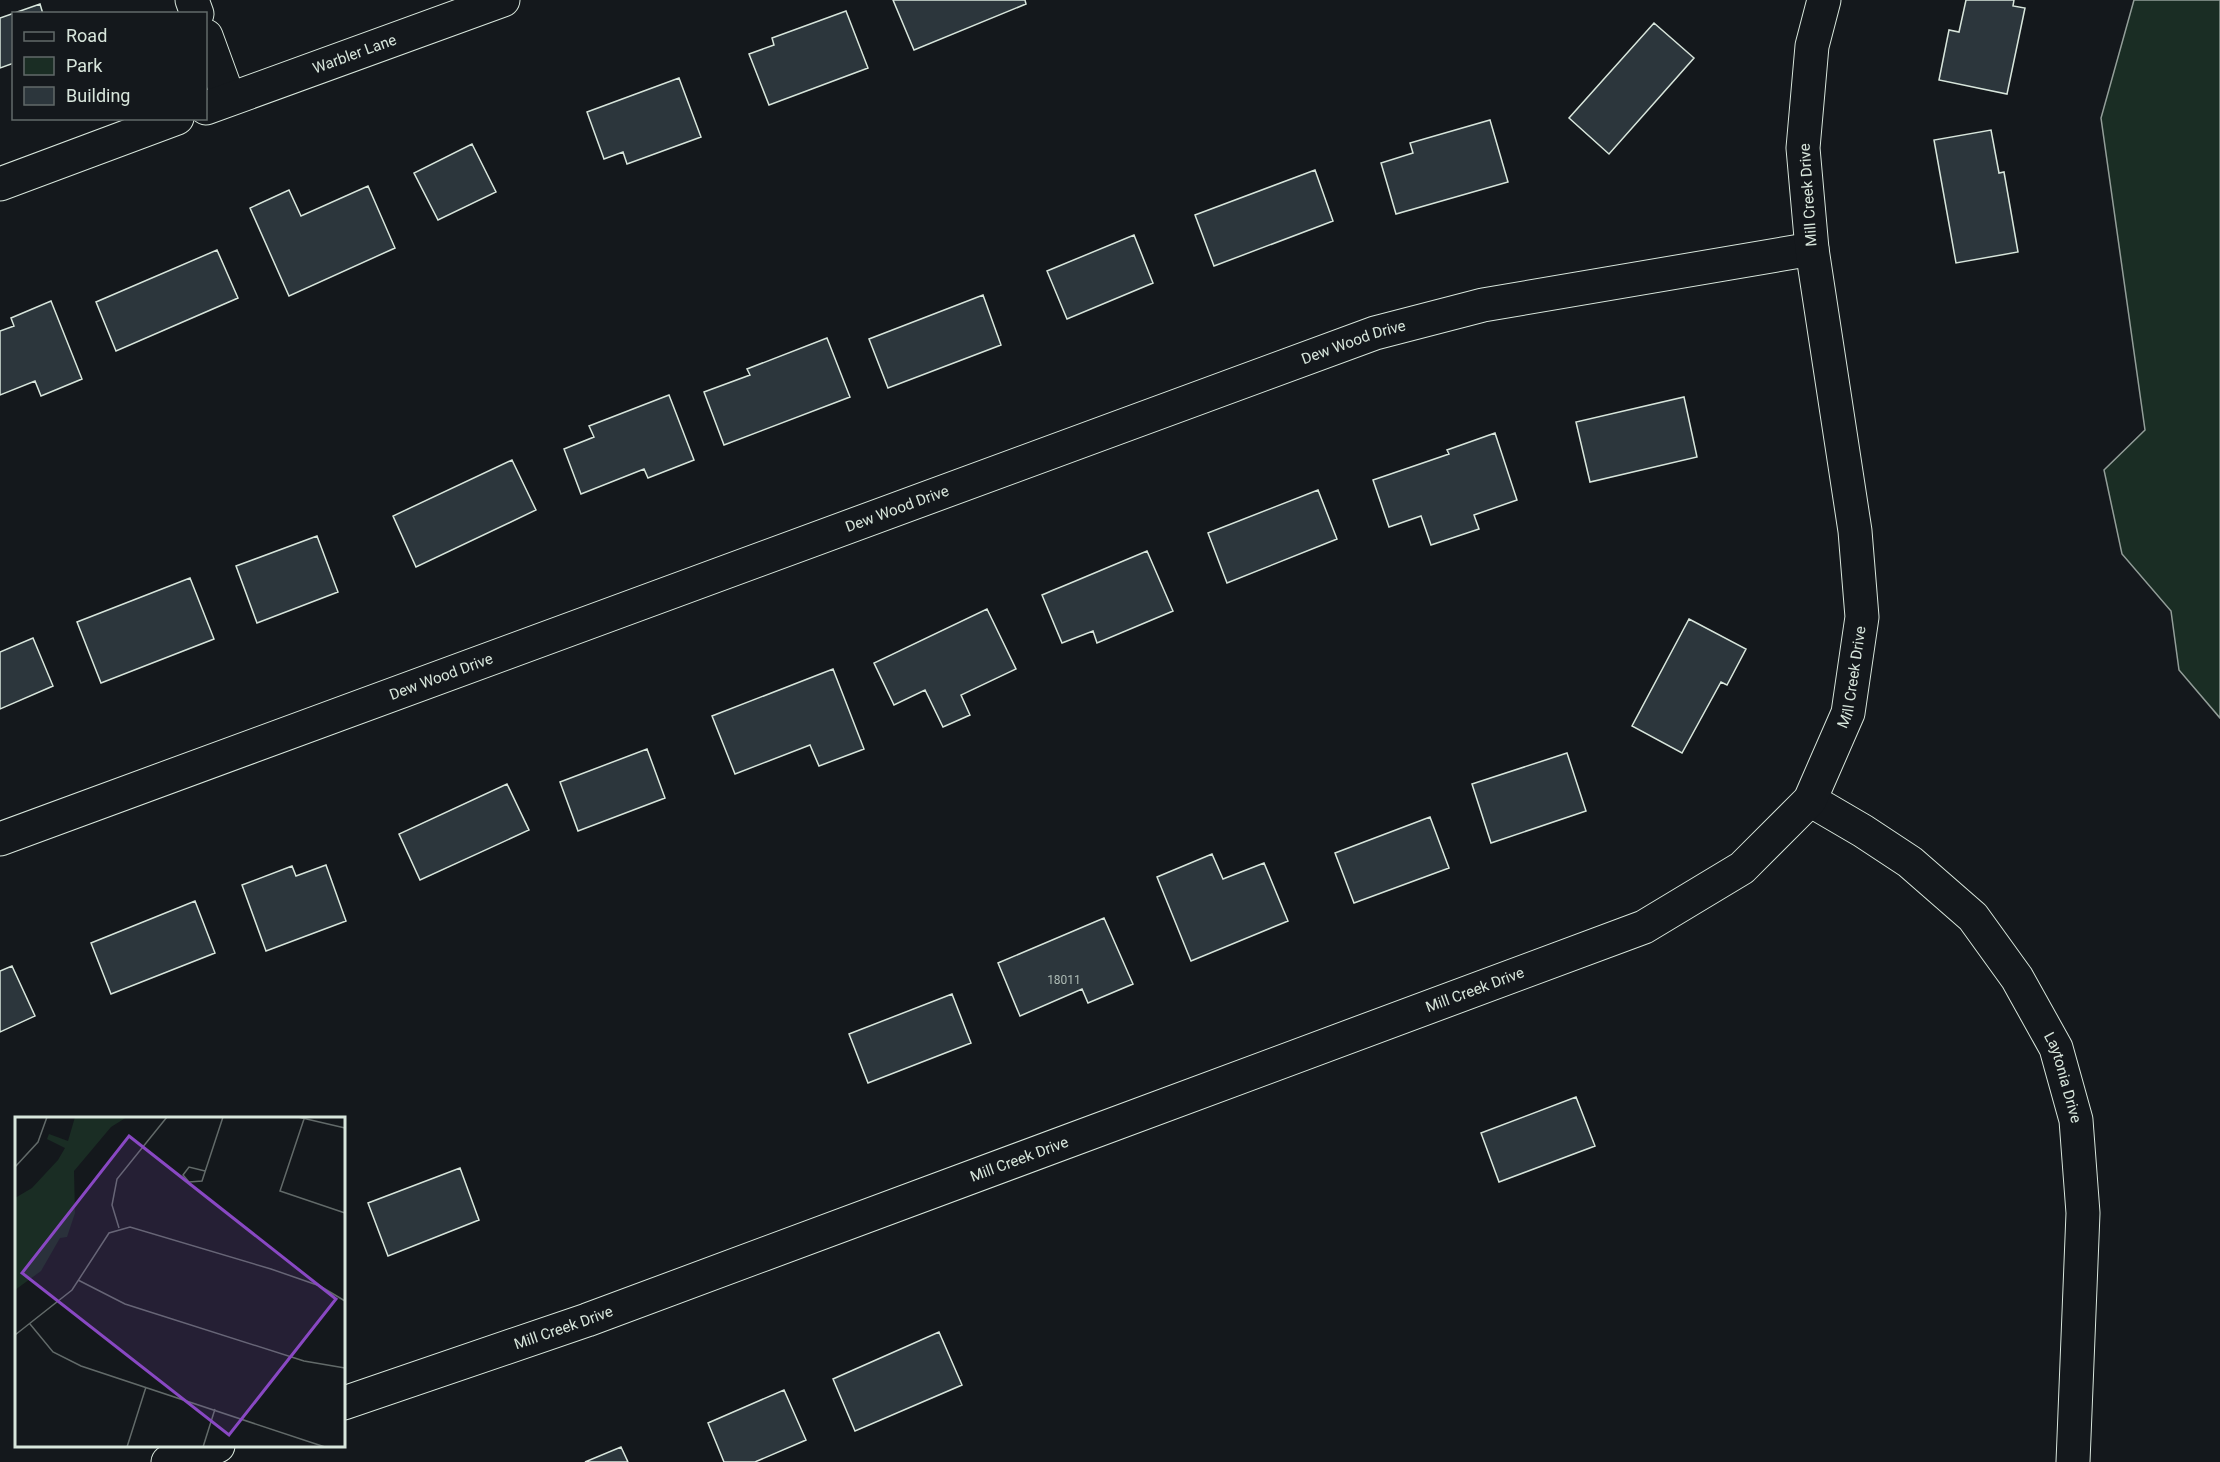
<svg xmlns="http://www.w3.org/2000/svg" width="2220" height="1462" font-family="Roboto,sans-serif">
	<rect width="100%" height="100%" fill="#14181c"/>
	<path fill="#1a2d24" stroke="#939e99" stroke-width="1.5" d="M 2134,0 L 2220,0 L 2220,718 L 2179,670 L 2171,611 L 2122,554 L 2104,470 L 2145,430 L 2101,118 Z"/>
	<path fill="#2c363c" stroke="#d8e6dc" stroke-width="1.5" d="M 893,0 L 1025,0 L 1026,4 L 914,50 Z
		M 1966,0 L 2014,0 L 2013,6 L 2025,8 L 2007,94 L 1939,80 L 1949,30 L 1959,32 Z
		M 40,4 L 43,14 L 14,14 L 14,63 L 0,68 L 0,18 Z
		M 846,11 L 868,68 L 769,105 L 749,54 L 774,45 L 772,38 Z
		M 1654,23 L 1694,58 L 1609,154 L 1569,118 Z
		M 679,78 L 701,137 L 627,164 L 623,152 L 604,159 L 587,112 Z
		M 1490,120 L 1508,182 L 1396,214 L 1381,163 L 1413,153 L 1410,143 Z
		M 1991,130 L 1999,173 L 2004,172 L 2018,252 L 1956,263 L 1934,140 Z
		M 472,144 L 496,192 L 438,220 L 414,173 Z
		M 1315,170 L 1333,221 L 1214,266 L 1195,215 Z
		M 368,186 L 395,248 L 289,296 L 250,208 L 289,190 L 301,216 Z
		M 1134,235 L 1153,283 L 1067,319 L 1047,271 Z
		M 217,250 L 238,298 L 116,351 L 96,302 Z
		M 983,295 L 1001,345 L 888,388 L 869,339 Z
		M 51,301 L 82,379 L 41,396 L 35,381 L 0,395 L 0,331 L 14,326 L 11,318 Z
		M 827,338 L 850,397 L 724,445 L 704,392 L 750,375 L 747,369 Z
		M 669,395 L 694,460 L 648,478 L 644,469 L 581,494 L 564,449 L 594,437 L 589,426 Z
		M 1684,397 L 1697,457 L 1590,482 L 1576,422 Z
		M 1495,433 L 1517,500 L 1474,515 L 1479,529 L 1431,545 L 1421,516 L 1389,527 L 1373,480 L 1449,454 L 1447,450 Z
		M 512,460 L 536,510 L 416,567 L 393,516 Z
		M 1318,490 L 1337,539 L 1227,583 L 1208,533 Z
		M 317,536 L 338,592 L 257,623 L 236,566 Z
		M 1147,551 L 1173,611 L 1097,643 L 1093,631 L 1062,643 L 1042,595 Z
		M 190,578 L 214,639 L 101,683 L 77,622 Z
		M 987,609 L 1016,669 L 961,695 L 970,715 L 943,727 L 925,690 L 894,705 L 874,663 Z
		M 1689,619 L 1746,649 L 1727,685 L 1721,682 L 1682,753 L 1632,726 Z
		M 33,638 L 53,686 L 0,709 L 0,652 Z
		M 833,669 L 864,749 L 819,766 L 810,745 L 735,774 L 712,716 Z
		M 647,749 L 665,798 L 578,831 L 560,782 Z
		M 1567,753 L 1586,811 L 1491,843 L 1472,784 Z
		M 507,784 L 529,830 L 420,880 L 399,834 Z
		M 1430,817 L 1449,868 L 1354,903 L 1335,853 Z
		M 1212,854 L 1223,879 L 1264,863 L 1288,921 L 1191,961 L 1157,877 Z
		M 326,865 L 346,921 L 266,951 L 242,885 L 292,866 L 296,876 Z
		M 195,901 L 215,953 L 111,994 L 91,943 Z
		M 1104,918 L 1133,984 L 1088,1003 L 1082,989 L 1020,1016 L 998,963 Z
		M 12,966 L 35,1016 L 0,1032 L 0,971 Z
		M 952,994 L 971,1043 L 868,1083 L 849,1034 Z
		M 1576,1097 L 1595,1146 L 1499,1182 L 1481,1133 Z
		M 460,1168 L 479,1220 L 388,1256 L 368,1203 Z
		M 939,1332 L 962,1385 L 855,1431 L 833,1379 Z
		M 784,1390 L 806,1440 L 755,1462 L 724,1462 L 708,1423 Z
		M 621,1447 L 628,1462 L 585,1462 Z"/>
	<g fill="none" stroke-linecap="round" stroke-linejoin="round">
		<g stroke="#d8e6dc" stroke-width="35">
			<g id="minor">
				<path d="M 192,0 L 197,14"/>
				<path d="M 206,36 L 229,99"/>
				<path id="s1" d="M 206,108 L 503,0"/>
				<path d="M 0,184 L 177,118"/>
				<path id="s2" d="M 1810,800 L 1863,831 L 1910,862 L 1973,917 L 2017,978 L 2056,1048 L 2076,1120 L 2083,1213 L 2073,1462"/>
				<path id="s3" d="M 0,839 L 1375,333 L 1483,305 L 1812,249"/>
				<path id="s4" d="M 344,1403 L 587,1320 L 1644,927 L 1742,868 L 1810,800 L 1848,713 L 1862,617 L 1855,531 L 1812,249 L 1803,148 L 1812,46 L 1824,0"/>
				<path d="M 168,1462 L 218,1446"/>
			</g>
		</g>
		<use href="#minor" stroke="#14181c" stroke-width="33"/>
	</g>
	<g text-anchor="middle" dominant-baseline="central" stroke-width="4.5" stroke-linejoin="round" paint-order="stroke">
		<g font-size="12" fill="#adbab4">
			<text x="1064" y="980">18011</text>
		</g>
		<g font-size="15" fill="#d8e6dc" stroke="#14181c">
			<text stroke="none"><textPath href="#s1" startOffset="158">Warbler Lane</textPath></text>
			<text transform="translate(1808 195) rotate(-94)">Mill Creek Drive</text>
			<text stroke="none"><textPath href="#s3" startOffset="1442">Dew Wood Drive</textPath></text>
			<text stroke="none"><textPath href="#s3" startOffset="956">Dew Wood Drive</textPath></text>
			<text stroke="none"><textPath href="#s4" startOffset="1726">Mill Creek Drive</textPath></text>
			<text stroke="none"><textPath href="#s3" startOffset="470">Dew Wood Drive</textPath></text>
			<text stroke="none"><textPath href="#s4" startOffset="1204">Mill Creek Drive</textPath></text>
			<text stroke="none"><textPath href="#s2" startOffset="387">Laytonia Drive</textPath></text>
			<text stroke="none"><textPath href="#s4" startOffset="718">Mill Creek Drive</textPath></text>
			<text stroke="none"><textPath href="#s4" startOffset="232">Mill Creek Drive</textPath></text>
		</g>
	</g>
	<g transform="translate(15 1117)">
		<rect width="330" height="330" fill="#14181c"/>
		<path d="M 60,0 L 112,0 L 96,10 L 59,54 L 60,96 L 52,120 L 45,121 L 26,154 L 0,173 L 0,81 L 17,71 L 43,43 L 50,31 L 32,22 L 34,17 L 53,24 Z" fill="#1a2d24"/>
		<path fill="none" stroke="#626a69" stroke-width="1.5" d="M 283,0 L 330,11M 289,2 L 265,74 L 330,96M 0,50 L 23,25 L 32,0M 190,54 L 174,50 L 168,58 L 174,65 L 187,64 L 208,0M 104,111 L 97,88 L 102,62 L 152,0M 63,163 L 110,187 L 289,244 L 330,251M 15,207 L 38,235 L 66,249 L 310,330M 0,218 L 57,173 L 94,116 L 115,110 L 256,152 L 305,169 L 330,184M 112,330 L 131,270M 188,330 L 200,292"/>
		<path fill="#8948c3" fill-opacity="0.15" stroke="#8948c3" stroke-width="3" d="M 114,19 L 321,182 L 214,318 L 7,156 Z"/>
		<rect width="330" height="330" fill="none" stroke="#d8e6dc" stroke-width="3"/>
	</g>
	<rect x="12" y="12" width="195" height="108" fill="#14181c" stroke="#626a69" stroke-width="1.5"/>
	<rect x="24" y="32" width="30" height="9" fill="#14181c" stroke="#626a69" stroke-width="1.5"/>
	<text x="66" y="42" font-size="18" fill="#d8e6dc">Road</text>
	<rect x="24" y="57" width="30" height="18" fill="#1a2d24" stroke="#626a69" stroke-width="1.5"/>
	<text x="66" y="72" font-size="18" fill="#d8e6dc">Park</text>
	<rect x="24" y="87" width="30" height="18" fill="#2c363c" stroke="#626a69" stroke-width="1.5"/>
	<text x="66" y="102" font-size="18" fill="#d8e6dc">Building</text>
</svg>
